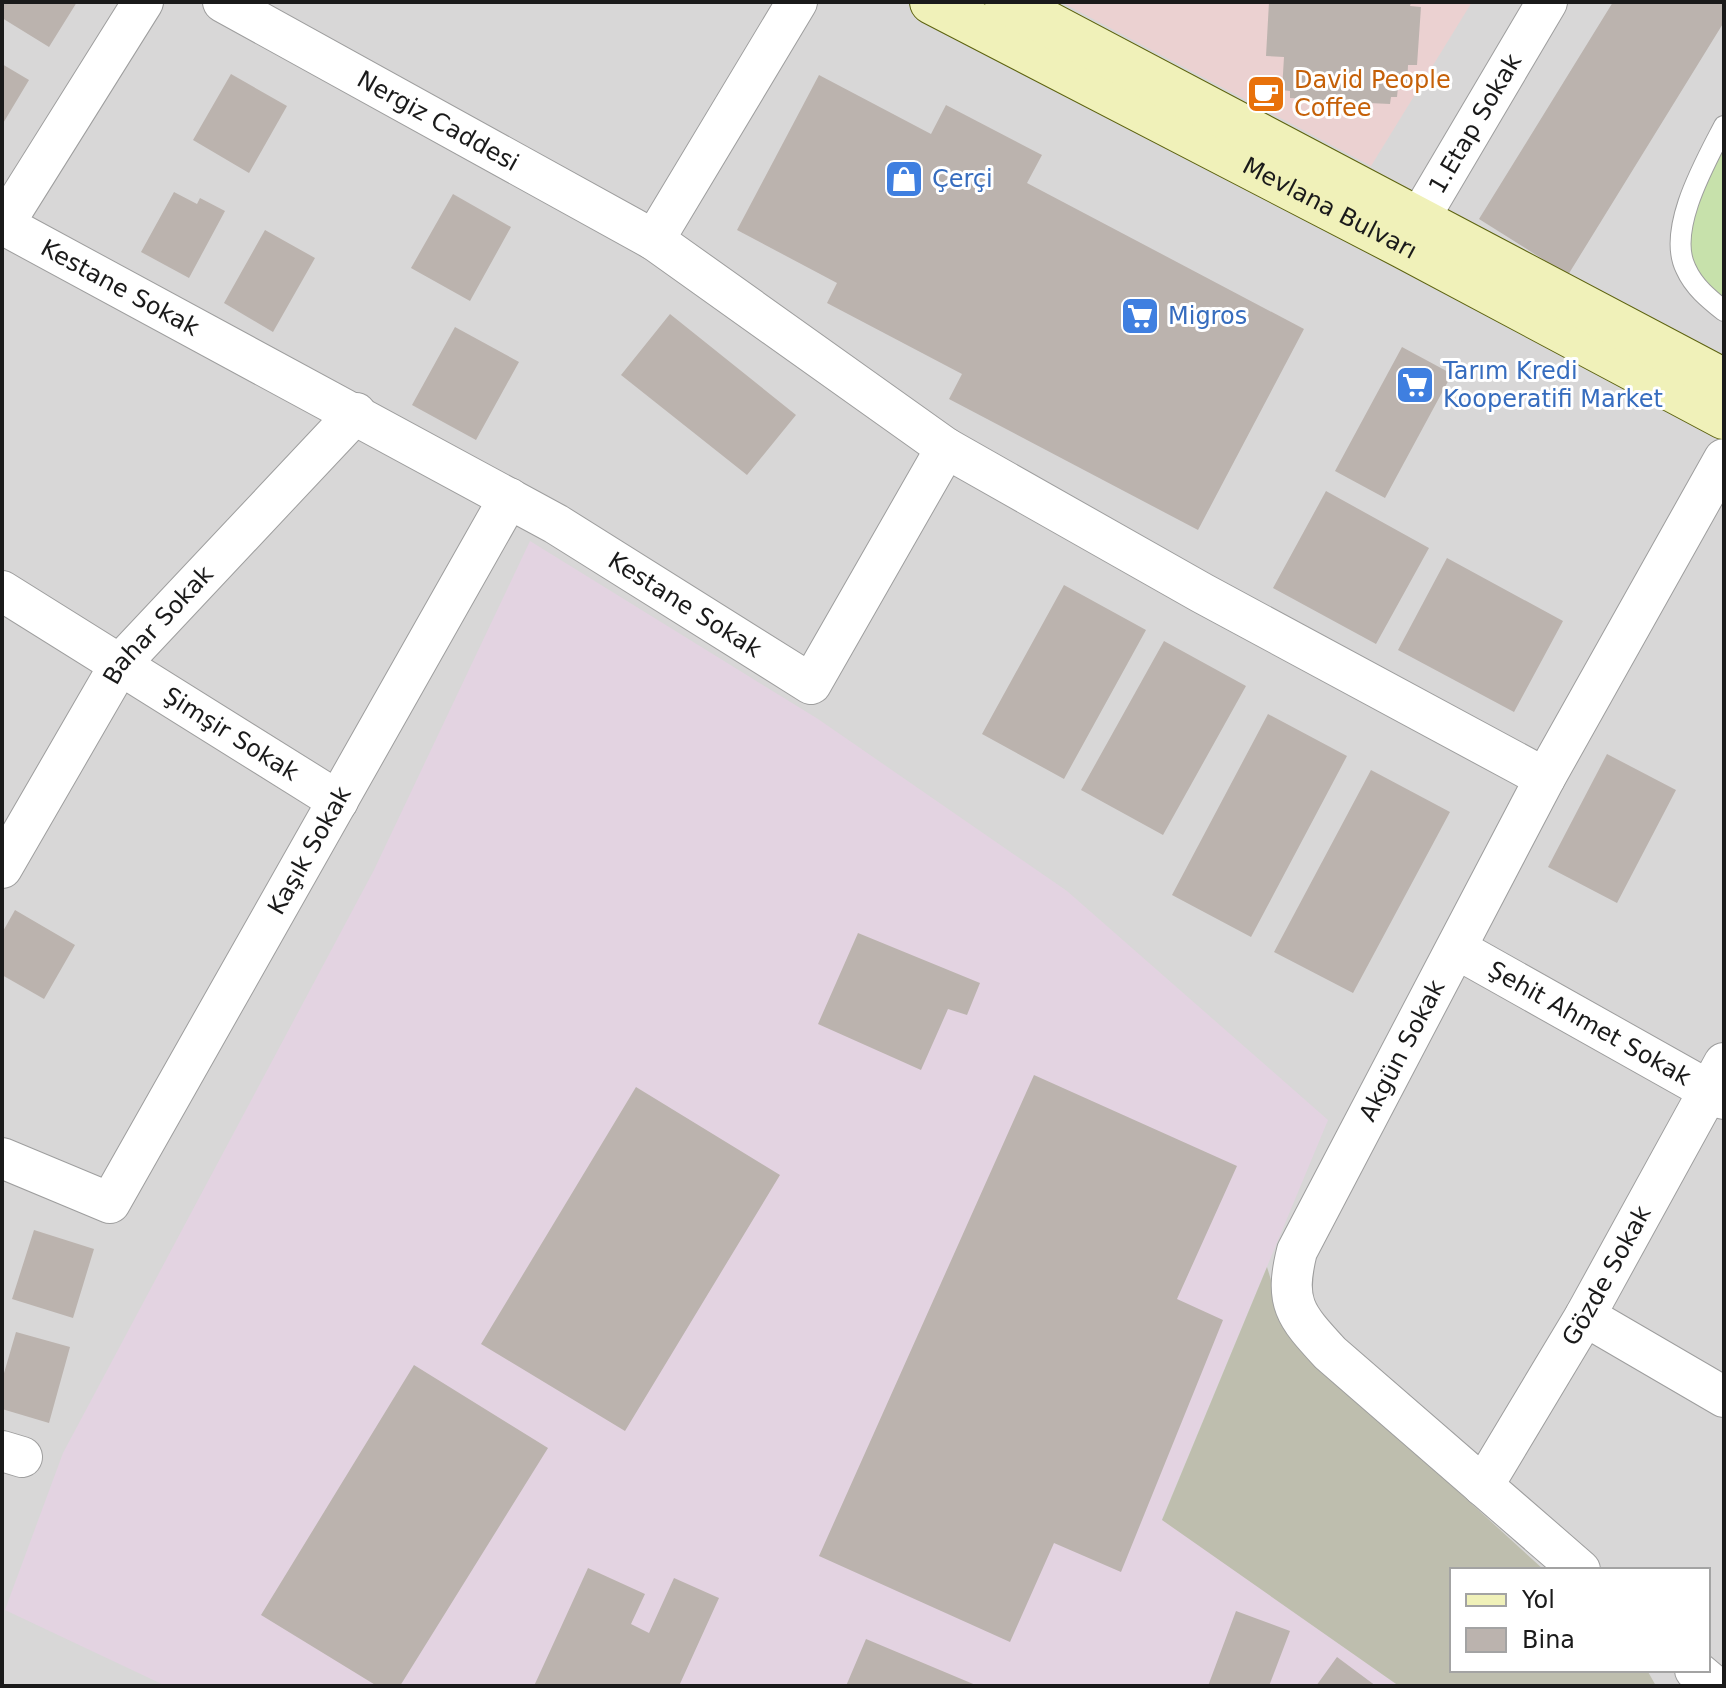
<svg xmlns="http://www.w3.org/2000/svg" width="1726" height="1688" font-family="'DejaVu Sans',sans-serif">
	<rect width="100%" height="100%" fill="#ebe7e1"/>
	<path fill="#d8d7d7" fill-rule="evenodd" d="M 2,2 L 1724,2 L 1724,1686 L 2,1686 ZM 1452,1570 L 1708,1570 L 1708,1670 L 1452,1670 Z"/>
	<path fill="#ebd1d1" d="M 1061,2 L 1472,2 L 1371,166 Z"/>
	<path fill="#e3d3e1" d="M 530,541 L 818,719 L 1067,891 L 1328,1120 L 1162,1519 L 1399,1686 L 166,1686 L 5,1610 L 63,1453 L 374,870 Z"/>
	<path fill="#bebeae" d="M 1267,1267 L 1279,1306 L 1306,1352 L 1544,1570 L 1452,1570 L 1452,1670 L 1647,1670 L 1656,1686 L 1399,1686 L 1162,1520 Z"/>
	<path fill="#c7e1ab" d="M 1724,126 L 1724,311 L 1684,267 L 1689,201 Z"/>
	<path fill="#bbb3ae" d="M 2,2 L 77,2 L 49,47 L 2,18 Z
		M 1269,2 L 1411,2 L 1410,6 L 1421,7 L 1417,65 L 1408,65 L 1407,87 L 1398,87 L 1397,97 L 1391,97 L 1390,104 L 1369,103 L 1369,111 L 1310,107 L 1310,99 L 1290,98 L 1290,91 L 1282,90 L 1284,57 L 1266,56 Z
		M 1613,2 L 1724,2 L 1724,22 L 1568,275 L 1479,219 Z
		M 2,64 L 29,80 L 2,125 Z
		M 231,74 L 287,106 L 249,173 L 193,140 Z
		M 819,75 L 931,134 L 946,105 L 1042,155 L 1027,183 L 1304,329 L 1198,530 L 949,399 L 962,374 L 827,303 L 837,283 L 737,230 Z
		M 174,192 L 197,204 L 200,198 L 225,211 L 189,278 L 141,252 Z
		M 453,194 L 511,227 L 470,301 L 411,268 Z
		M 265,230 L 315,258 L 273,332 L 224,303 Z
		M 670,314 L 796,415 L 747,475 L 621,375 Z
		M 455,327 L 519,362 L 476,440 L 412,405 Z
		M 1402,347 L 1452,374 L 1385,498 L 1335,471 Z
		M 1326,491 L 1429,548 L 1376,644 L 1273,588 Z
		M 1447,558 L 1563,621 L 1514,712 L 1398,650 Z
		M 1064,585 L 1146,630 L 1064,779 L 982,734 Z
		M 1164,641 L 1246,686 L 1163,835 L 1081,790 Z
		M 1268,714 L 1347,756 L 1251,937 L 1172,895 Z
		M 1607,754 L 1676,790 L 1617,903 L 1548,867 Z
		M 1371,770 L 1450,812 L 1353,993 L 1274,952 Z
		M 15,910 L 75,945 L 44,999 L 2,975 L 2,933 Z
		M 858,933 L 980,983 L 967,1015 L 948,1009 L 921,1070 L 818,1024 Z
		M 1034,1075 L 1237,1166 L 1177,1299 L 1223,1320 L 1121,1572 L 1054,1543 L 1010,1642 L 819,1556 Z
		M 636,1087 L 780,1175 L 625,1431 L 481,1344 Z
		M 34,1230 L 94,1249 L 73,1318 L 12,1299 Z
		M 16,1332 L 70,1347 L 49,1423 L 2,1409 L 2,1380 Z
		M 414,1365 L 548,1448 L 400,1686 L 377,1686 L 261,1615 Z
		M 588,1568 L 645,1594 L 631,1624 L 649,1633 L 674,1578 L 719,1598 L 679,1686 L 534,1686 Z
		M 1236,1611 L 1290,1631 L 1269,1686 L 1208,1686 Z
		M 866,1639 L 978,1686 L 846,1686 Z
		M 1337,1657 L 1376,1686 L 1316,1686 Z"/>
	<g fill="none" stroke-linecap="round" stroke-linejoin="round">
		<g stroke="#9e9e9e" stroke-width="22">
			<path id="lane" d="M 1724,126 C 1706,161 1666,230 1686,269 C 1694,287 1709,299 1724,311"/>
		</g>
		<g stroke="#9e9e9e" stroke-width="42">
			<g id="street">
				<path id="s1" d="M 4,225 L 556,524 L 811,684 L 946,448 L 654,240 L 223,2"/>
				<path d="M 2,227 L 143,2"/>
				<path d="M 654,240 L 797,2"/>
				<path id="s2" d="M 1403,246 L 1547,2"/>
				<path d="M 946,448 L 1202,593 L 1545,778"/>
				<path id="s3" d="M 2,591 L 338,801"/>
				<path id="s4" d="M 2,868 L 120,664 L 356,413"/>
				<path id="s5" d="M 1457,949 L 1724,1099"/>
				<path id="s6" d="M 2,1158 L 110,1203 L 509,498"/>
				<path d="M 1585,1316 L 1724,1397"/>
				<path d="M 2,1451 L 22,1457"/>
				<path id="s7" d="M 1483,1486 L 1585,1316 L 1724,1063"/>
				<path id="s8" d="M 1580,1570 L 1330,1353 C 1295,1315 1284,1303 1297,1251 L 1545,778 L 1724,459"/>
				<path d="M 1695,1670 L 1714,1686"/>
			</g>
		</g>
		<g stroke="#5d6310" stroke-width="46">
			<g id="secondary">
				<path id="s9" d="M 932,2 L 1403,246 L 1724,417"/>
				<path d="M 1007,2 L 1724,381"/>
			</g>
		</g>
		<use href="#lane" stroke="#fff" stroke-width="20"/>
		<use href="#street" stroke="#fff" stroke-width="40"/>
		<use href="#secondary" stroke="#f0f1b9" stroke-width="44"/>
	</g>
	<defs>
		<g id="cafe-square" transform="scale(2)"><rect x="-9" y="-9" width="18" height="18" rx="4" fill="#e8710a" stroke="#fff"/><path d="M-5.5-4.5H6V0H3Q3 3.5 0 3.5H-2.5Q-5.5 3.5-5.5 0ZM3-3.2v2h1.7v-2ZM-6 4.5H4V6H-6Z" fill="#fff"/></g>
		<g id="shop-square" transform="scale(2)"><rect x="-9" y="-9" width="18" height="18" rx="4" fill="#3f7fe0" stroke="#fff"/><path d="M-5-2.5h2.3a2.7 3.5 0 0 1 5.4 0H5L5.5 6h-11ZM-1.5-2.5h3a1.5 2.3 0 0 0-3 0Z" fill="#fff"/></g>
		<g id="supermarket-square" transform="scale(2)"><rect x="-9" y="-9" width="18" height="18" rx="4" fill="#3f7fe0" stroke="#fff"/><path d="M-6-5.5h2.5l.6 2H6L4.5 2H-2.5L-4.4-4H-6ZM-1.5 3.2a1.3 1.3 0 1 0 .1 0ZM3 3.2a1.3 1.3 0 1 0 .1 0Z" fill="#fff"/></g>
	</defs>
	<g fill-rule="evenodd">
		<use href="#cafe-square" x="1266" y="94"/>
		<use href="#shop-square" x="904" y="179"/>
		<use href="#supermarket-square" x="1140" y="316"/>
		<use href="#supermarket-square" x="1415" y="385"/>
	</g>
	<g text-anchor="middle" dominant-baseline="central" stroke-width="6" stroke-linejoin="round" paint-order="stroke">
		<g font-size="24" fill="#c56008" stroke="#fff" text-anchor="start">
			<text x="1294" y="80">David People<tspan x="1294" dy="28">Coffee</tspan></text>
		</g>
		<g font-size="24" fill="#1a1a1a" stroke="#fff">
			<text transform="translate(438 121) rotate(29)">Nergiz Caddesi</text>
			<text stroke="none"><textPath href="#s2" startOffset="142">1.Etap Sokak</textPath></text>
			<text stroke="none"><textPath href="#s9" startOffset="448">Mevlana Bulvarı</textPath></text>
			<text stroke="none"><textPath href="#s1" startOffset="132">Kestane Sokak</textPath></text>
			<text stroke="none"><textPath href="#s1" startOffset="780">Kestane Sokak</textPath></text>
			<text stroke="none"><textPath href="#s4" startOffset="290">Bahar Sokak</textPath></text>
			<text stroke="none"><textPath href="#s3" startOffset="270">Şimşir Sokak</textPath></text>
			<text stroke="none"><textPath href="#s6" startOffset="522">Kaşık Sokak</textPath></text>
			<text stroke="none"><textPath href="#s5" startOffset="152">Şehit Ahmet Sokak</textPath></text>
			<text stroke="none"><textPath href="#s8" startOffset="672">Akgün Sokak</textPath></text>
			<text stroke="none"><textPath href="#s7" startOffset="244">Gözde Sokak</textPath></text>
		</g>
		<g font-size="24" fill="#366cbe" stroke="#fff" text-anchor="start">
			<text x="932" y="179">Çerçi</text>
			<text x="1168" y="316">Migros</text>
			<text x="1443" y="371">Tarım Kredi<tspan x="1443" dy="28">Kooperatifi Market</tspan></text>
		</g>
	</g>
	<rect width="1726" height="1688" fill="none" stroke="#1a1a1a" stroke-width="8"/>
	<rect x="1450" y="1568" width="260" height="104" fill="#ffffff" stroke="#a3a3a3" stroke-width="2"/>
	<rect x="1466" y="1594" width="40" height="12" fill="#f0f1b9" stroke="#a3a3a3" stroke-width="2"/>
	<text x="1522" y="1608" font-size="24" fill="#1a1a1a">Yol</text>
	<rect x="1466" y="1628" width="40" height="24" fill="#bbb3ae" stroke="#a3a3a3" stroke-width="2"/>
	<text x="1522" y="1648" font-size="24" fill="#1a1a1a">Bina</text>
</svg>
